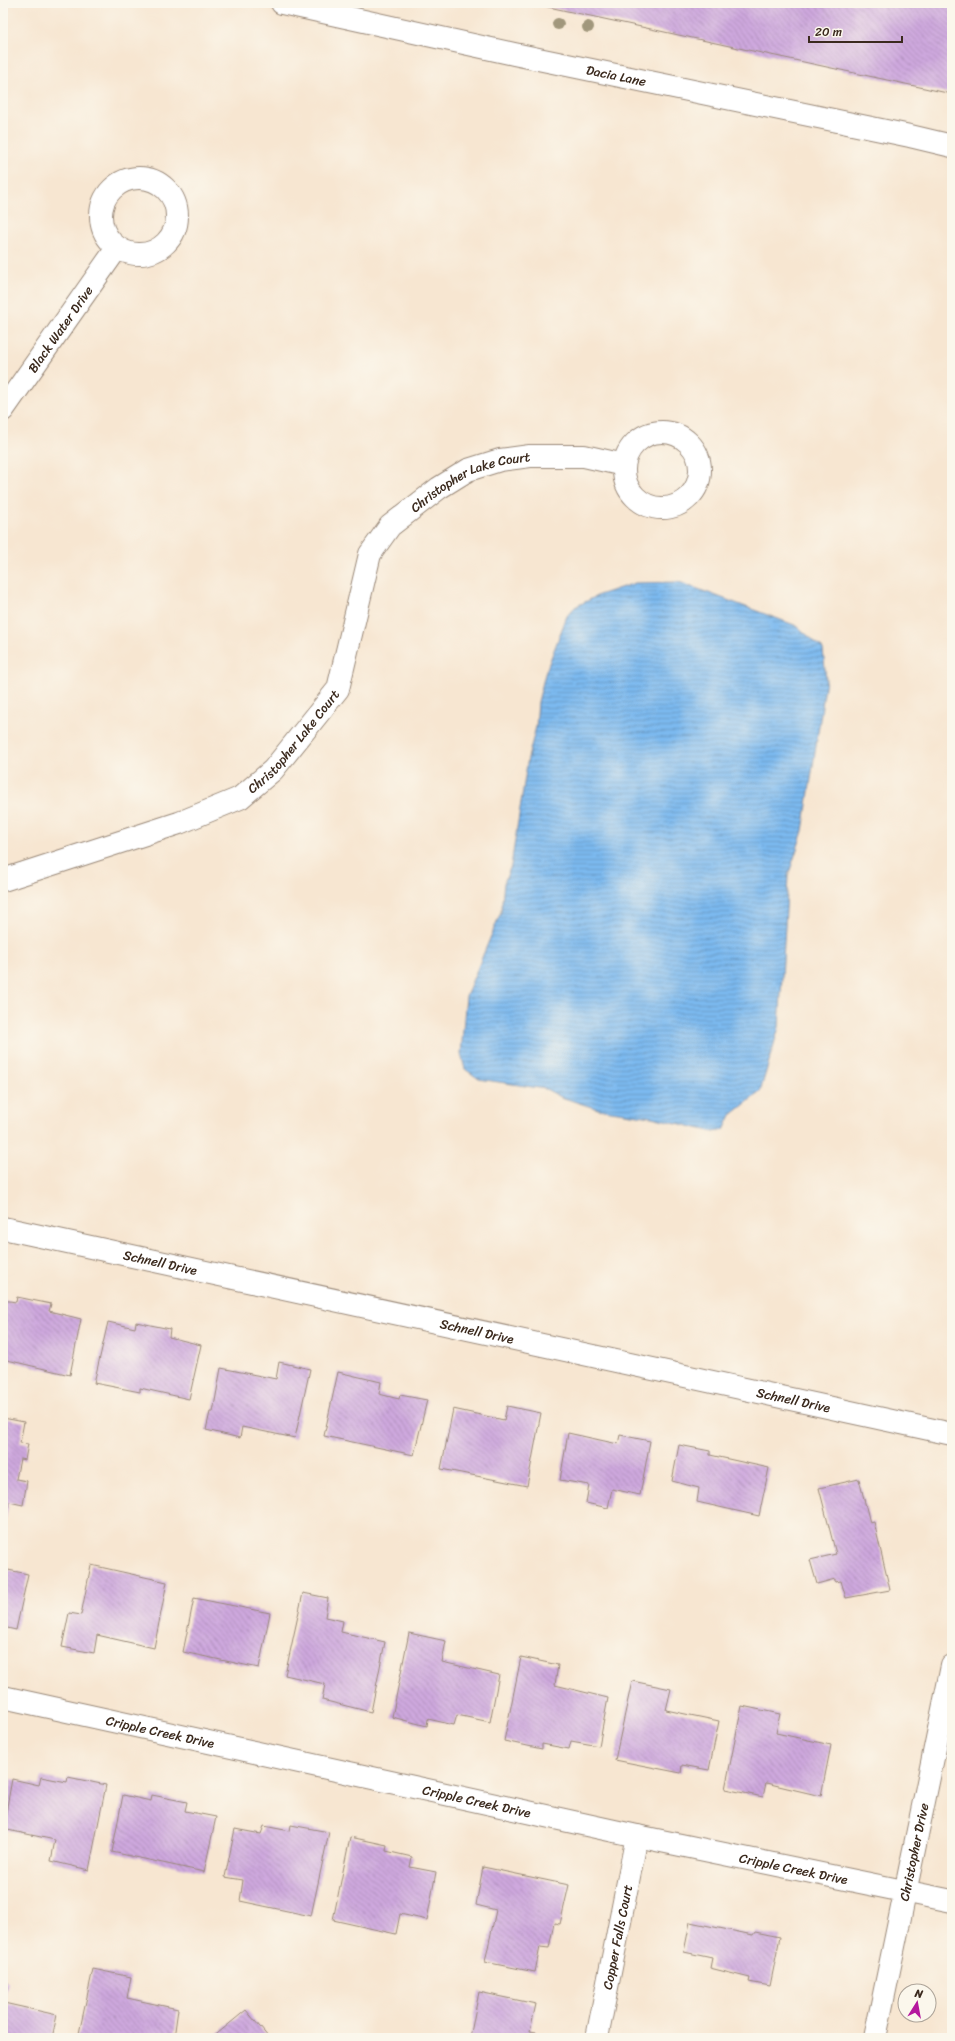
<svg xmlns="http://www.w3.org/2000/svg" width="955" height="2041" font-family="Sriracha,sans-serif">
	<defs>
		<pattern id="water-rules" width="6" height="5" patternUnits="userSpaceOnUse"><rect width="6" height="5" fill="#7cb9ef"/><path d="M0 2.5h6" fill="none" stroke="#6797c1"/></pattern>
		<pattern id="building-back-hatch" width="6" height="6" patternUnits="userSpaceOnUse"><rect width="6" height="6" fill="#cea8de"/><path d="M-1 5l2 2M0 0l6 6M5-1l2 2" fill="none" stroke="#a889b3"/></pattern>
	</defs>
	<rect width="100%" height="100%" fill="#fbf7ec"/>
	<filter id="ink" filterUnits="userSpaceOnUse"><feTurbulence type="fractalNoise" baseFrequency=".025" numOctaves="2"/><feDisplacementMap in="SourceGraphic" scale="8" xChannelSelector="R" yChannelSelector="G"/><feConvolveMatrix kernelMatrix="1 2 1 2 8 2 1 2 1" color-interpolation-filters="sRGB"/></filter>
	<filter id="wash" filterUnits="userSpaceOnUse"><feTurbulence type="fractalNoise" baseFrequency=".012" numOctaves="4" result="noise"/><feDisplacementMap in="SourceGraphic" scale="16" xChannelSelector="R" yChannelSelector="G"/><feGaussianBlur stdDeviation="0.9" result="paint"/><feColorMatrix in="noise" values="0 0 0 0 0 0 0 0 0 0 0 0 0 0 0 0 0 1.4 0 .05"/><feComposite in="paint" operator="in"/></filter>
	<g filter="url(#wash)">
		<rect width="100%" height="100%" fill="#f7e6d1"/>
		<path fill="url(#water-rules)" stroke="#5c7286" d="M 679,582 L 797,626 L 823,649 L 826,680 L 803,831 L 788,876 L 779,1027 L 760,1092 L 731,1115 L 724,1130 L 714,1132 L 652,1117 L 598,1109 L 561,1097 L 546,1089 L 479,1079 L 465,1069 L 461,1054 L 466,996 L 501,912 L 504,883 L 511,866 L 528,758 L 536,727 L 538,702 L 545,674 L 567,616 L 575,607 L 599,595 L 635,583 Z"/>
		<g id="blocks">
			<path fill="url(#building-back-hatch)" d="M 545,3 L 952,3 L 952,94 L 544,6 Z
				M 17,1297 L 51,1304 L 49,1311 L 81,1319 L 70,1375 L 3,1359 L 3,1300 L 16,1302 Z
				M 108,1322 L 135,1328 L 136,1322 L 170,1329 L 169,1337 L 201,1345 L 189,1399 L 140,1388 L 140,1392 L 94,1383 Z
				M 279,1362 L 310,1369 L 295,1438 L 242,1427 L 240,1438 L 206,1430 L 210,1412 L 213,1412 L 221,1368 L 276,1379 Z
				M 338,1372 L 381,1382 L 379,1394 L 399,1399 L 400,1395 L 427,1400 L 414,1455 L 324,1436 Z
				M 507,1406 L 541,1413 L 527,1486 L 441,1469 L 453,1409 L 504,1420 Z
				M 3,1418 L 24,1422 L 20,1443 L 28,1444 L 25,1460 L 20,1459 L 16,1479 L 27,1481 L 23,1505 L 9,1502 L 6,1518 L 3,1517 Z
				M 568,1433 L 618,1444 L 620,1435 L 650,1441 L 640,1495 L 612,1489 L 608,1508 L 586,1503 L 589,1485 L 560,1480 Z
				M 679,1445 L 710,1451 L 710,1455 L 769,1468 L 759,1516 L 697,1502 L 699,1488 L 672,1481 Z
				M 859,1479 L 870,1523 L 874,1522 L 890,1590 L 846,1598 L 841,1581 L 835,1582 L 835,1579 L 817,1584 L 810,1560 L 836,1554 L 819,1488 Z
				M 91,1565 L 167,1582 L 154,1648 L 97,1635 L 94,1653 L 62,1647 L 69,1613 L 81,1615 Z
				M 3,1569 L 28,1574 L 16,1630 L 3,1627 Z
				M 303,1593 L 328,1598 L 325,1617 L 343,1621 L 341,1632 L 385,1642 L 371,1712 L 322,1700 L 325,1684 L 285,1675 Z
				M 194,1598 L 270,1613 L 259,1668 L 183,1652 Z
				M 409,1633 L 446,1641 L 442,1662 L 499,1675 L 490,1722 L 457,1715 L 454,1725 L 428,1719 L 427,1726 L 392,1717 Z
				M 521,1657 L 558,1665 L 555,1685 L 608,1698 L 599,1746 L 571,1741 L 569,1749 L 542,1744 L 542,1749 L 504,1741 Z
				M 632,1681 L 671,1689 L 666,1710 L 719,1721 L 709,1770 L 682,1765 L 681,1773 L 615,1760 Z
				M 742,1706 L 780,1714 L 776,1733 L 831,1745 L 821,1796 L 766,1783 L 763,1797 L 725,1789 Z
				M 41,1777 L 67,1782 L 68,1777 L 106,1785 L 89,1870 L 51,1861 L 55,1840 L 3,1829 L 12,1779 L 39,1785 Z
				M 123,1795 L 151,1801 L 152,1795 L 187,1802 L 185,1811 L 216,1817 L 204,1872 L 112,1852 Z
				M 291,1825 L 329,1832 L 311,1916 L 240,1901 L 243,1880 L 225,1877 L 235,1829 L 261,1834 L 264,1826 L 290,1831 Z
				M 350,1837 L 387,1845 L 386,1851 L 412,1857 L 410,1867 L 436,1872 L 427,1920 L 400,1914 L 396,1934 L 333,1920 Z
				M 483,1867 L 569,1885 L 560,1924 L 554,1923 L 549,1948 L 540,1947 L 535,1972 L 485,1962 L 496,1910 L 476,1905 Z
				M 690,1922 L 753,1935 L 755,1932 L 780,1937 L 770,1986 L 749,1982 L 750,1978 L 710,1968 L 712,1958 L 684,1952 Z
				M 93,1969 L 131,1977 L 127,1998 L 178,2009 L 174,2038 L 78,2038 Z
				M 3,1981 L 8,1982 L 4,2003 L 57,2015 L 52,2038 L 3,2038 Z
				M 479,1992 L 536,2004 L 530,2031 L 536,2032 L 535,2038 L 470,2038 Z
				M 246,2010 L 269,2038 L 212,2038 Z"/>
		</g>
	</g>
	<g filter="url(#ink)">
		<use href="#blocks" fill-opacity="0" stroke="#998878" stroke-width="1"/>
		<g fill="none" stroke-linecap="round" stroke-linejoin="round">
			<g stroke="#998878" stroke-width="24">
				<g id="minor">
					<path id="s1" d="M 282,3 L 514,54 L 910,136 L 952,146"/>
					<circle cx="139" cy="216" r="38"/>
					<path id="s2" d="M 3,410 L 117,248"/>
					<circle cx="662" cy="470" r="38"/>
					<path id="s3" d="M 3,880 L 179,823 L 240,798 L 273,770 L 338,689 L 370,554 L 390,526 L 439,488 L 468,470 L 500,460 L 530,456 L 584,456 L 624,465"/>
					<path id="s4" d="M 3,1228 L 952,1434"/>
					<path id="s5" d="M 3,1697 L 637,1836 L 952,1901"/>
					<path id="s6" d="M 597,2038 L 637,1836"/>
					<path id="s7" d="M 875,2038 L 952,1666"/>
				</g>
			</g>
			<use href="#minor" stroke="#fff" stroke-width="22"/>
		</g>
		<g fill="#a1977b">
			<circle cx="558" cy="24" r="6"/>
			<circle cx="588" cy="27" r="6"/>
		</g>
	</g>
	<g text-anchor="middle" dominant-baseline="central" stroke-width="4" stroke-linejoin="round" paint-order="stroke">
		<g font-size="13" fill="#3b2a1e" stroke="#fbf7ec">
			<text stroke="none"><textPath href="#s1" startOffset="342">Dacia Lane</textPath></text>
			<text stroke="none"><textPath href="#s2" startOffset="99">Black Water Drive</textPath></text>
			<text stroke="none"><textPath href="#s3" startOffset="665">Christopher Lake Court</textPath></text>
			<text stroke="none"><textPath href="#s3" startOffset="329">Christopher Lake Court</textPath></text>
			<text stroke="none"><textPath href="#s4" startOffset="161">Schnell Drive</textPath></text>
			<text stroke="none"><textPath href="#s4" startOffset="485">Schnell Drive</textPath></text>
			<text stroke="none"><textPath href="#s4" startOffset="809">Schnell Drive</textPath></text>
			<text stroke="none"><textPath href="#s5" startOffset="161">Cripple Creek Drive</textPath></text>
			<text stroke="none"><textPath href="#s5" startOffset="485">Cripple Creek Drive</textPath></text>
			<text stroke="none"><textPath href="#s7" startOffset="190">Christopher Drive</textPath></text>
			<text stroke="none"><textPath href="#s5" startOffset="809">Cripple Creek Drive</textPath></text>
			<text stroke="none"><textPath href="#s6" startOffset="103">Copper Falls Court</textPath></text>
		</g>
	</g>
	<rect width="955" height="2041" fill="none" stroke="#fbf7ec" stroke-width="16"/>
	<g transform="translate(917 2003) rotate(11)"><circle r="19" fill="#fbf7ec" stroke="#aea59a"/>
	<path d="M0-3L7 15L0 10L-7 15Z" fill="#b5179e"/>
	<text y="-6" font-size="11" font-weight="bold" text-anchor="middle" fill="#3b2a1e">N</text>
	</g>
	<path d="M809 36v6h93v-6" fill="none" stroke="#3b2a1e" stroke-width="2"/>
	<text x="815" y="36" font-size="12" fill="#3b2a1e" stroke="#fbf7ec" stroke-width="3" paint-order="stroke">20 m</text>
</svg>
